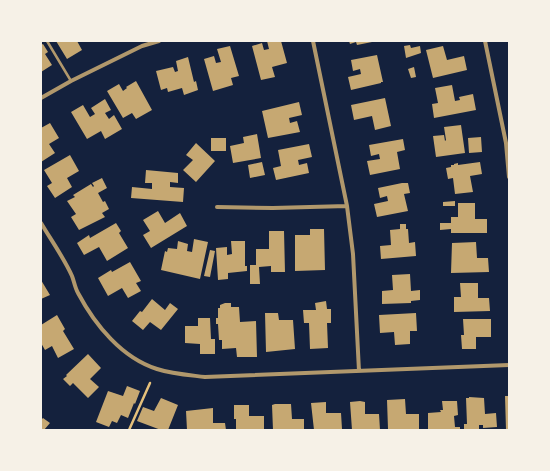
<svg xmlns="http://www.w3.org/2000/svg" width="550" height="471" font-family="Mulish,sans-serif">
	<rect width="100%" height="100%" fill="#14213d"/>
	<path fill="#c6a872" d="M 56,41 L 77,41 L 82,50 L 67,59 Z
		M 267,41 L 281,41 L 287,63 L 272,67 L 275,77 L 261,80 L 252,46 L 262,43 L 264,50 L 269,49 Z
		M 349,41 L 372,41 L 372,42 L 357,45 L 356,42 L 350,44 Z
		M 43,44 L 48,52 L 45,54 L 52,65 L 41,72 L 41,45 Z
		M 410,45 L 411,48 L 420,46 L 421,53 L 406,58 L 404,46 Z
		M 230,46 L 239,76 L 231,78 L 233,85 L 213,91 L 204,59 L 214,56 L 216,63 L 221,62 L 217,49 Z
		M 443,46 L 447,60 L 464,56 L 467,70 L 433,78 L 426,50 Z
		M 377,55 L 383,82 L 381,82 L 381,83 L 351,90 L 348,77 L 361,74 L 360,69 L 353,71 L 351,60 Z
		M 188,57 L 194,82 L 196,81 L 198,90 L 184,95 L 182,88 L 168,92 L 167,88 L 161,90 L 156,71 L 173,67 L 175,72 L 178,71 L 176,61 Z
		M 414,67 L 416,77 L 411,78 L 408,69 Z
		M 136,81 L 152,110 L 136,119 L 132,113 L 123,118 L 107,91 L 119,84 L 123,91 L 127,88 L 126,87 Z
		M 452,85 L 455,101 L 460,100 L 459,97 L 473,94 L 476,110 L 434,118 L 432,104 L 438,103 L 435,88 Z
		M 385,98 L 391,126 L 375,130 L 372,116 L 354,120 L 351,105 Z
		M 105,99 L 111,110 L 105,113 L 109,119 L 114,115 L 122,129 L 105,139 L 101,131 L 87,139 L 71,112 L 83,105 L 90,117 L 95,114 L 91,108 Z
		M 299,102 L 302,115 L 289,118 L 290,123 L 297,121 L 300,132 L 268,138 L 262,111 Z
		M 50,123 L 59,138 L 49,144 L 55,153 L 41,162 L 41,128 Z
		M 461,125 L 465,153 L 436,157 L 433,136 L 444,135 L 445,141 L 446,140 L 444,127 Z
		M 257,134 L 261,158 L 233,163 L 230,146 L 244,143 L 243,137 Z
		M 481,137 L 482,152 L 469,153 L 468,138 Z
		M 211,138 L 226,138 L 226,151 L 211,151 Z
		M 403,139 L 405,150 L 397,152 L 400,169 L 370,175 L 367,161 L 380,159 L 379,154 L 371,156 L 369,145 Z
		M 196,143 L 215,161 L 196,182 L 183,170 L 193,160 L 186,155 Z
		M 309,144 L 312,157 L 298,160 L 299,165 L 307,163 L 309,173 L 276,180 L 273,168 L 281,166 L 278,150 Z
		M 70,155 L 79,171 L 67,178 L 72,187 L 55,198 L 47,186 L 52,183 L 44,170 Z
		M 262,162 L 265,175 L 250,178 L 248,165 Z
		M 480,162 L 482,174 L 470,176 L 473,192 L 455,194 L 453,178 L 448,179 L 446,168 L 451,167 L 451,165 L 454,165 L 454,164 L 458,163 L 458,165 Z
		M 146,170 L 178,173 L 178,183 L 170,182 L 170,187 L 184,188 L 183,202 L 131,198 L 132,187 L 152,189 L 152,183 L 145,183 Z
		M 102,178 L 107,188 L 98,193 L 103,202 L 105,201 L 109,209 L 102,213 L 105,217 L 79,230 L 71,217 L 76,214 L 67,201 L 75,197 L 73,195 L 91,184 L 93,187 L 94,186 L 92,183 Z
		M 402,183 L 408,183 L 410,193 L 404,194 L 408,211 L 377,217 L 374,204 L 388,201 L 387,196 L 380,198 L 378,188 Z
		M 455,201 L 455,206 L 443,206 L 443,202 Z
		M 458,203 L 475,203 L 475,219 L 487,219 L 487,233 L 451,233 L 451,229 L 440,230 L 440,223 L 451,223 L 451,217 L 458,217 Z
		M 158,211 L 165,223 L 180,213 L 187,226 L 151,248 L 143,235 L 150,231 L 143,220 Z
		M 116,223 L 121,231 L 119,233 L 128,248 L 107,261 L 99,247 L 84,255 L 77,243 L 89,235 L 90,238 Z
		M 400,224 L 406,224 L 406,229 L 408,229 L 409,243 L 415,242 L 416,256 L 381,259 L 380,246 L 391,245 L 390,230 L 400,229 Z
		M 310,229 L 324,229 L 325,270 L 295,271 L 295,235 L 310,235 Z
		M 269,231 L 284,231 L 285,272 L 271,272 L 271,266 L 259,267 L 260,284 L 250,284 L 250,265 L 256,265 L 256,249 L 269,249 Z
		M 194,239 L 208,242 L 200,279 L 161,270 L 165,251 L 167,252 L 168,248 L 177,249 L 178,241 L 188,244 L 187,251 L 192,252 Z
		M 231,241 L 245,241 L 245,266 L 247,266 L 247,271 L 228,273 L 228,279 L 218,280 L 216,248 L 227,247 L 227,255 L 232,254 Z
		M 476,242 L 477,258 L 488,258 L 489,272 L 451,273 L 452,243 Z
		M 210,250 L 215,251 L 210,277 L 204,276 Z
		M 130,262 L 141,281 L 136,283 L 141,291 L 128,298 L 122,288 L 108,296 L 98,278 L 111,270 L 112,272 Z
		M 410,274 L 411,291 L 420,290 L 420,300 L 411,301 L 411,303 L 382,304 L 382,291 L 393,290 L 392,275 Z
		M 41,280 L 50,295 L 41,299 Z
		M 460,283 L 478,283 L 478,298 L 489,298 L 490,311 L 454,312 L 454,297 L 461,297 Z
		M 152,299 L 165,310 L 170,303 L 178,309 L 161,330 L 150,322 L 143,330 L 132,321 L 140,311 L 142,312 Z
		M 326,301 L 327,309 L 331,309 L 331,323 L 327,323 L 328,348 L 310,349 L 309,323 L 304,323 L 303,310 L 316,310 L 315,303 Z
		M 225,303 L 231,303 L 231,307 L 239,307 L 240,322 L 256,321 L 257,357 L 237,357 L 236,348 L 222,349 L 222,340 L 219,340 L 218,324 L 216,324 L 216,318 L 218,318 L 218,308 L 220,308 L 220,305 Z
		M 265,313 L 278,313 L 279,320 L 293,320 L 295,349 L 266,352 Z
		M 416,313 L 417,331 L 410,331 L 410,344 L 395,345 L 394,332 L 380,333 L 379,315 Z
		M 57,315 L 65,329 L 63,331 L 74,349 L 58,358 L 52,346 L 45,350 L 41,343 L 41,325 Z
		M 198,318 L 210,318 L 211,339 L 215,339 L 215,354 L 200,354 L 200,344 L 185,343 L 185,326 L 198,326 Z
		M 463,319 L 491,319 L 491,337 L 476,337 L 476,349 L 462,349 L 461,335 L 464,335 Z
		M 88,354 L 101,368 L 90,379 L 99,387 L 88,398 L 73,383 L 70,386 L 63,379 L 67,376 L 66,375 Z
		M 127,386 L 140,391 L 135,404 L 134,403 L 128,418 L 121,415 L 117,423 L 112,421 L 109,427 L 96,422 L 108,391 L 123,396 Z
		M 505,396 L 509,396 L 509,430 L 506,430 Z
		M 469,397 L 484,398 L 485,414 L 496,413 L 497,427 L 483,428 L 483,425 L 479,425 L 479,430 L 464,430 L 464,424 L 467,424 L 466,398 L 469,398 Z
		M 161,398 L 178,405 L 168,430 L 161,430 L 137,421 L 143,407 L 154,411 Z
		M 405,399 L 406,414 L 419,414 L 419,429 L 416,430 L 389,430 L 388,429 L 387,400 Z
		M 360,401 L 365,402 L 365,414 L 379,414 L 380,430 L 352,430 L 350,402 Z
		M 442,401 L 457,401 L 458,415 L 454,416 L 455,427 L 460,427 L 460,430 L 428,430 L 428,413 L 441,412 L 440,410 L 443,410 Z
		M 326,402 L 326,413 L 341,413 L 342,429 L 314,430 L 311,403 Z
		M 275,404 L 291,404 L 292,419 L 304,419 L 304,430 L 273,430 L 272,405 Z
		M 234,405 L 249,405 L 249,416 L 264,416 L 264,430 L 236,430 L 236,419 L 234,419 Z
		M 213,408 L 213,423 L 225,423 L 226,430 L 187,430 L 186,411 Z
		M 43,418 L 50,423 L 44,430 L 41,430 L 41,420 Z"/>
	<g fill="none" stroke-linecap="round" stroke-linejoin="round">
		<path stroke="#e5c07b" stroke-width="2.5" d="M 129,430 L 150,383"/>
		<path stroke="#b1986c" stroke-width="2.5" d="M 47,41 L 71,81"/>
		<path stroke="#b1986c" stroke-width="4" d="M 313,41 L 347,206 L 353,254 L 359,371
			M 485,41 L 506,143 L 509,177
			M 41,98 L 71,81 L 142,46 L 159,41
			M 217,207 L 273,208 L 347,206
			M 41,223 C 51,240 64,258 72,276 C 74,281 75,288 78,293 C 95,325 122,358 157,369 C 173,374 189,375 205,377 L 509,365"/>
	</g>
	<rect width="550" height="471" fill="none" stroke="#f6f1e7" stroke-width="84"/>
</svg>
